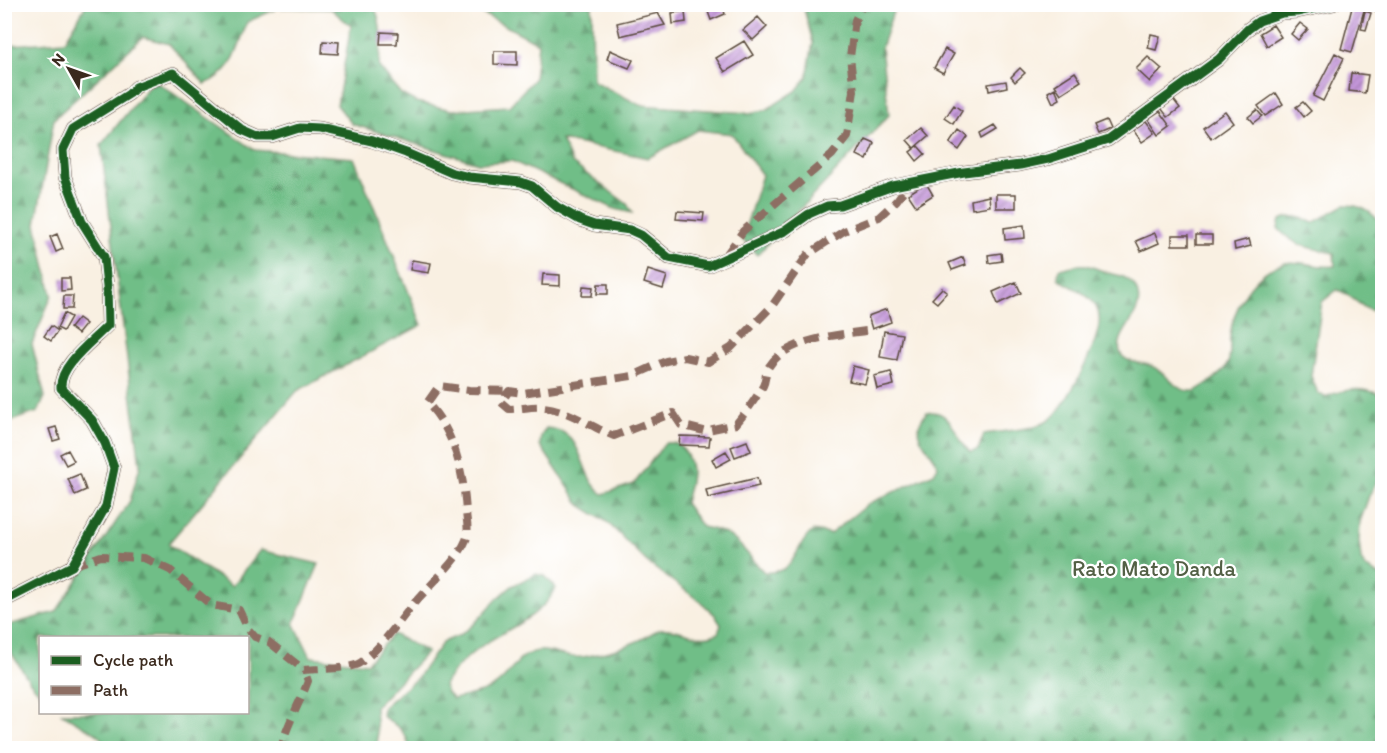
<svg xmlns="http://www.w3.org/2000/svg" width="1387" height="753" font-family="Itim,sans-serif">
	<defs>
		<pattern id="forest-firs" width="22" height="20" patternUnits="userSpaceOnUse" patternTransform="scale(1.5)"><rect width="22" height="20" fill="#70be87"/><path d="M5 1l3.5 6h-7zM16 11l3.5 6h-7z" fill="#5d9b6e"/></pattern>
		<pattern id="building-hatch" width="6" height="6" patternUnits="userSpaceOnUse" patternTransform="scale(1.5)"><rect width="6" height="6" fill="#c496da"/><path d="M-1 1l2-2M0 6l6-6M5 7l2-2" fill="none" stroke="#a07bb0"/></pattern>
	</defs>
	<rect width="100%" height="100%" fill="#fff"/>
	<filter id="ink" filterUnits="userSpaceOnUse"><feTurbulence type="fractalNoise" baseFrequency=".0167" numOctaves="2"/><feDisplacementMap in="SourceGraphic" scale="12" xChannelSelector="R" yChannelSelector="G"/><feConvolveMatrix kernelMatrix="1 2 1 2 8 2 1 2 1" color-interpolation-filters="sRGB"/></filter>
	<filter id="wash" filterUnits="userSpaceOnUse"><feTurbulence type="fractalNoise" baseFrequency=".008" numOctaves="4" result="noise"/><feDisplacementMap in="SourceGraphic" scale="24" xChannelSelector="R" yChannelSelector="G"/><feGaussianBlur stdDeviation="1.35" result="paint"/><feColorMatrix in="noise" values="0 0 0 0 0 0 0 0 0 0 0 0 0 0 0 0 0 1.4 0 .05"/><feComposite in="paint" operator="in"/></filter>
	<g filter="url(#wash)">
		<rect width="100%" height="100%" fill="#f9f0e2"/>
		<path fill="url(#forest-firs)" stroke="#567452" stroke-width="1.5" d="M 85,5 L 373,5 C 384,23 380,46 379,67 L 401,94 L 416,102 L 452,110 L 509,106 L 534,79 L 538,43 L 466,5 L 592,5 L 593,81 L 640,105 L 748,113 L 766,110 L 796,91 L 807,77 L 813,43 L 803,5 L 898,5 L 893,12 L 881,48 L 889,115 L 757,255 L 742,239 L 762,175 L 732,134 L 698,130 L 648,158 L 561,140 L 572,163 L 627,204 L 632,213 L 615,209 L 512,161 L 478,163 L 352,124 L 337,105 L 351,26 L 331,9 L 278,8 L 247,22 C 238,48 234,73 205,84 L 169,44 L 143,37 L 54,119 L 36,224 L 52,295 L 32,344 L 45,397 L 38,412 L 5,423 L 4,185 L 11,148 L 5,135 L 4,41 L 12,45 L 65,41 L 84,9 Z
			M 154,80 L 255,150 L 354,158 L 422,325 L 297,391 L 168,544 L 232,586 L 260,550 L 319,564 L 294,623 L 311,657 L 367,663 L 393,634 L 427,652 L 375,707 L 378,748 L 109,748 L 97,734 L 61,713 L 248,712 L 248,638 L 40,638 L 40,693 L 30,682 L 10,651 L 5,650 L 5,626 L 56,612 L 130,501 L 140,466 L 101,145 Z
			M 1344,205 C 1360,205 1373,211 1381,225 L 1376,251 L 1382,269 L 1382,311 C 1362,314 1354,294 1337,290 L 1322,302 L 1311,376 L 1318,393 L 1325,397 C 1346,388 1361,387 1382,395 L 1382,471 L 1369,496 L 1360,522 L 1359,541 L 1361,559 L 1365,567 L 1382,577 L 1382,748 L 409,748 C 408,732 395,724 382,716 L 383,707 L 417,678 L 443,642 L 460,635 L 474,624 L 497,599 L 512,586 L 536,574 L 545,576 L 556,588 C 543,616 507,629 483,645 C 468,656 453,669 444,685 L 447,693 L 453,699 C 465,696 482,694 493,687 C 511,677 516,654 538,651 C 549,649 567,659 583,657 C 602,654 622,648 640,640 C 647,637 654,631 660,629 C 681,626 699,644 718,633 L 721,625 L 715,615 L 701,602 L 649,564 L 607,522 L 580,505 L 540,445 L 541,436 L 546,428 C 588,430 576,475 603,494 L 634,484 L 665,443 C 676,442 679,444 685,452 C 696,469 689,485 685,503 L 702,527 C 739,533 740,548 764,572 C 799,575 793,545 813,531 L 830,534 L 868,504 L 934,473 L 938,466 C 928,442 906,437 927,412 C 952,409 955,437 970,452 L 978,450 L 984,434 C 1001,431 1032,430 1046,422 C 1064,413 1099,342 1099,323 C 1100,316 1098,310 1095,305 C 1086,291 1070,288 1058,278 L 1059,269 C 1066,268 1079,263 1086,265 C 1095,267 1103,272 1112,274 C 1123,276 1129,278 1135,287 C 1150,313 1114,331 1120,352 C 1123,360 1132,362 1139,363 C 1161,365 1165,379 1182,389 C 1185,391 1191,391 1195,391 C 1206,384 1220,377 1227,365 C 1232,357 1229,346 1230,337 C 1233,307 1253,271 1285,263 C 1301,259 1318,269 1335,266 L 1334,253 C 1312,248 1294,247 1278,228 L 1280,220 C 1293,214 1300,217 1313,223 Z"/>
		<g id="blocks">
			<path fill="url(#building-hatch)" d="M 722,4 L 725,14 L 711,20 L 707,9 Z
				M 1353,4 L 1365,7 L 1352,52 L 1341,49 Z
				M 685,11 L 686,22 L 673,24 L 672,13 Z
				M 1365,11 L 1371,13 L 1366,30 L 1361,29 Z
				M 658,13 L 665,25 L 620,36 L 617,23 Z
				M 758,17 L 767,27 L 753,40 L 743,30 Z
				M 1300,23 L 1308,29 L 1298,40 L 1291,34 Z
				M 1273,25 L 1281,37 L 1267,46 L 1260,33 Z
				M 381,32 L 398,33 L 397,44 L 380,44 Z
				M 1151,34 L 1160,36 L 1156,50 L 1148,48 Z
				M 323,41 L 339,42 L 338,54 L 322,53 Z
				M 744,41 L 753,55 L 725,72 L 716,58 Z
				M 945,49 L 954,54 L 943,73 L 934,68 Z
				M 610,50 L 633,60 L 629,68 L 607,59 Z
				M 494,51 L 517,51 L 517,65 L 494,64 Z
				M 1335,53 L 1344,58 L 1323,101 L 1313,96 Z
				M 1148,57 L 1162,69 L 1150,82 L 1136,69 Z
				M 1020,68 L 1025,73 L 1015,82 L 1011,77 Z
				M 1075,72 L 1081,81 L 1061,94 L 1055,85 Z
				M 1351,73 L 1368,75 L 1365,93 L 1349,91 Z
				M 1006,81 L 1007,87 L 989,91 L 988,84 Z
				M 1055,88 L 1060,99 L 1053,103 L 1048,92 Z
				M 1276,93 L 1283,104 L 1265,116 L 1258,106 Z
				M 1173,99 L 1180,108 L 1168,117 L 1161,108 Z
				M 1303,102 L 1311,111 L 1304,117 L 1296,107 Z
				M 954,105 L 962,111 L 954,124 L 945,118 Z
				M 1257,110 L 1262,116 L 1253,123 L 1248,117 Z
				M 1160,111 L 1171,126 L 1159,135 L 1148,119 Z
				M 1225,111 L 1233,122 L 1211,138 L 1203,127 Z
				M 1106,120 L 1110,129 L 1098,134 L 1094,125 Z
				M 1146,121 L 1155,133 L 1142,142 L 1133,130 Z
				M 995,125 L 998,129 L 983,138 L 981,133 Z
				M 921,128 L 928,136 L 914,148 L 907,140 Z
				M 959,130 L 968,137 L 959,150 L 950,143 Z
				M 865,139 L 874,143 L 867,160 L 857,155 Z
				M 918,146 L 925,154 L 917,161 L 910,152 Z
				M 926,183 L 933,195 L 916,206 L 908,194 Z
				M 996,194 L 1016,194 L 1016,208 L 996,208 Z
				M 989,196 L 990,206 L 972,209 L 971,200 Z
				M 677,211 L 704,213 L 703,221 L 676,219 Z
				M 1024,225 L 1025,238 L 1005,240 L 1004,228 Z
				M 1155,233 L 1159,243 L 1141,251 L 1136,241 Z
				M 57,234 L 63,249 L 56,252 L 50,237 Z
				M 1172,235 L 1189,235 L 1189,245 L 1172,245 Z
				M 1196,235 L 1212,235 L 1212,244 L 1196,244 Z
				M 1249,239 L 1251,246 L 1235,250 L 1234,243 Z
				M 1001,253 L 1002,261 L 989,263 L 988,255 Z
				M 963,257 L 966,265 L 952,270 L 949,263 Z
				M 412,260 L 431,263 L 429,273 L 410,270 Z
				M 648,270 L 667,276 L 663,289 L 644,283 Z
				M 543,274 L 560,275 L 560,286 L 542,285 Z
				M 61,278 L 70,278 L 71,290 L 61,291 Z
				M 1016,282 L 1021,293 L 998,304 L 993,292 Z
				M 598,284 L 608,284 L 608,294 L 597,294 Z
				M 583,286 L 593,287 L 592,296 L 582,296 Z
				M 942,288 L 947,292 L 937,303 L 932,299 Z
				M 64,296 L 73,296 L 72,309 L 63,309 Z
				M 887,309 L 891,322 L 872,329 L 868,316 Z
				M 64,313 L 71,317 L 63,331 L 57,328 Z
				M 78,318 L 86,324 L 78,334 L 70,328 Z
				M 51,326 L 58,331 L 51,341 L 44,336 Z
				M 884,331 L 902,334 L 897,360 L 880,357 Z
				M 853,366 L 869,370 L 865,384 L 849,381 Z
				M 891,372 L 894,385 L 877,389 L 874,376 Z
				M 56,427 L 60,439 L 53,441 L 49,429 Z
				M 680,436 L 710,437 L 709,446 L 679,445 Z
				M 747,441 L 751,451 L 735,457 L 731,447 Z
				M 68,450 L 74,461 L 66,465 L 60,454 Z
				M 726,451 L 731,459 L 716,467 L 712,459 Z
				M 80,474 L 86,490 L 75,495 L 68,479 Z
				M 757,478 L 759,486 L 708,498 L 706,490 Z"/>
		</g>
	</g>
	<g filter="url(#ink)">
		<use href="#blocks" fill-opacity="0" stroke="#58483b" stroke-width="1.5"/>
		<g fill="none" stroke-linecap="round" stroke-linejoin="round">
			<g stroke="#58483b" stroke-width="10">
				<path id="street" d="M 1376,4 L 1382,14"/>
			</g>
			<g stroke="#58483b" stroke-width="14">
				<path id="secondary" d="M 4,601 L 72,566 L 106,506 L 114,468 L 105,443 L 92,420 L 61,388 C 59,365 93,341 108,325 L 107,286 L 104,257 L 82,222 L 65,177 L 63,150 L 73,129 L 129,94 L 136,87 L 173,73 L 242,130 L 258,137 L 272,137 L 300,128 L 320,129 L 372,141 L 406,153 L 452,173 L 469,177 L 521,182 L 532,186 L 557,207 L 580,220 L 594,225 L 630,230 L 641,235 L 669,258 L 708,266 L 785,231 L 809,214 L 827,206 L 840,205 L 893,186 L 964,172 L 1020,165 L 1048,159 L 1108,140 L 1219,59 L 1248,29 L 1259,21 L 1282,13 L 1297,12 L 1334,4"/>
			</g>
			<use href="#street" stroke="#fff" stroke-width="8"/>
			<use href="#secondary" stroke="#fbe6c4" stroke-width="12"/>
			<path stroke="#8d6e63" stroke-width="8" stroke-dasharray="15 8" stroke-linecap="butt" d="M 726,255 L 743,231 L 832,155 L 847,136 L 854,91 L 850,57 L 855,20 L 863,4
				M 866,331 C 836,335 785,339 768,368 C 765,373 766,380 763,386 C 755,400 746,412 736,424 L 704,431 L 681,425 L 673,413 L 614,436 C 591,427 568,409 543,407 C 532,406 520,409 509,409 L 501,402 L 509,391 L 523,393 L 632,376 L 666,361 L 685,357 L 708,362 L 731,348 L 772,306 L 808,254 L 844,231 L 879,217 L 897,200 L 909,183
				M 72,566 L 101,556 L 144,558 L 170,570 L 211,605 L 239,610 L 248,629 L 255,637 L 269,642 L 304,670 C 315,669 349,669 358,664 C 375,655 398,623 411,607 C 426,588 457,562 466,540 C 469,533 467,521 466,513 C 464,475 455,431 427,403 L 439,386 L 469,390 L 509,391
				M 272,748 L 282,745 C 288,722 300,703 308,681 L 304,670"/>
			<g stroke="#fff" stroke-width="13">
				<path id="cycleway" d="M 4,601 L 72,566 L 106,506 L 114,468 L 105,443 L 92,420 L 61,388 C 59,365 93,341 108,325 L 107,286 L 104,257 L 82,222 L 65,177 L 63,150 L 73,129 L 129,94 L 136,87 L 173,73 L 242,130 L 258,137 L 272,137 L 300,128 L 320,129 L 372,141 L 406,153 L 452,173 L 469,177 L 521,182 L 532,186 L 557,207 L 580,220 L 594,225 L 630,230 L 641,235 L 669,258 L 708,266 L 785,231 L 809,214 L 827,206 L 840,205 L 893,186 L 964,172 L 1020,165 L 1048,159 L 1108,140 L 1219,59 L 1248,29 L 1259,21 L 1282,13 L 1297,12 L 1334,4"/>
			</g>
			<use href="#cycleway" stroke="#1b5e20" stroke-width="9"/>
		</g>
	</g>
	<g text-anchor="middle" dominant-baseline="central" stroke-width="4.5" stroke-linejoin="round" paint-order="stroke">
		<g font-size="22" fill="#536045" stroke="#fff">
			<text x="1154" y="568">Rato Mato Danda</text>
		</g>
	</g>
	<rect width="1387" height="753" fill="none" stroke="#fff" stroke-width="24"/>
	<rect x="39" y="636" width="210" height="78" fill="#ffffff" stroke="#b1aaa5" stroke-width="1.5"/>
	<rect x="51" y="656" width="30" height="9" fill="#1b5e20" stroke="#b1aaa5" stroke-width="1.5"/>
	<text x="93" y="666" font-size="18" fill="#3b2a1e">Cycle path</text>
	<rect x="51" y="686" width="30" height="9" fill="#8d6e63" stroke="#b1aaa5" stroke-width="1.5"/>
	<text x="93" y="696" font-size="18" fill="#3b2a1e">Path</text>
	<g transform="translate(69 69) rotate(310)" stroke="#ffffff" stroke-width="4.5" paint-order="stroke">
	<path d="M0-4.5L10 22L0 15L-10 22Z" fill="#3b2a1e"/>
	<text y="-9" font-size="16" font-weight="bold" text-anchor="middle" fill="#3b2a1e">N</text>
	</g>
</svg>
